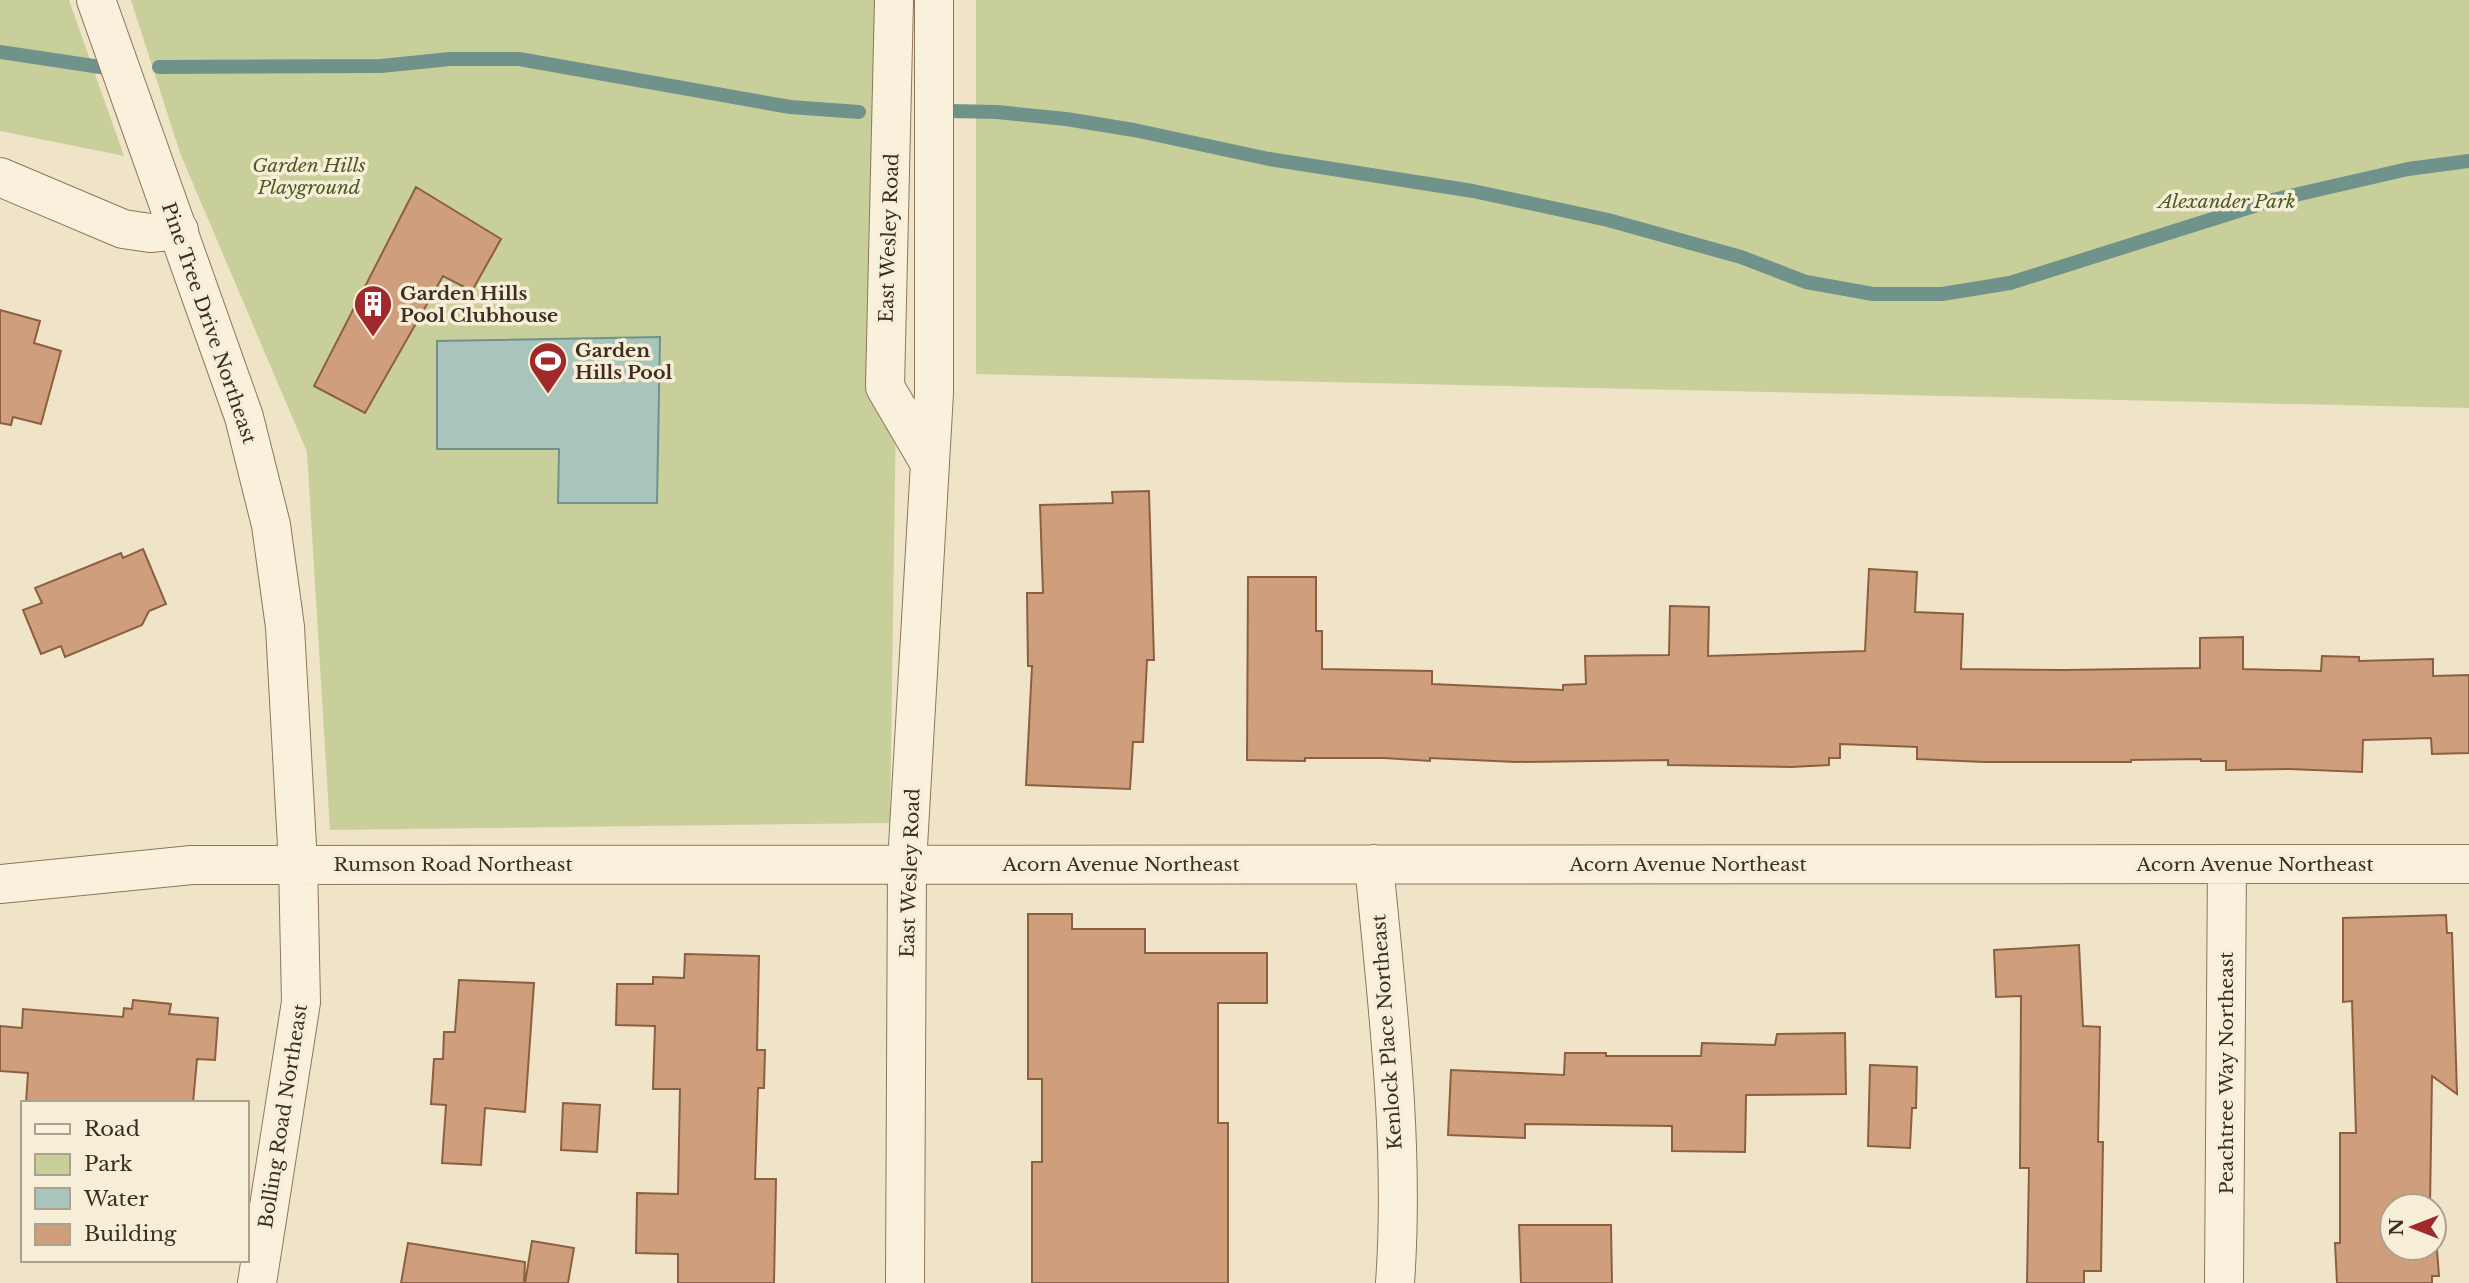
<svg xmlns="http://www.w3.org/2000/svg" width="2469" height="1283" font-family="'Libre Baskerville',serif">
	<rect width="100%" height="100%" fill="#f0e4c8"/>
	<path fill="#c9cf9b" d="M 0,0 L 69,0 L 124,156 L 0,131 Z
		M 131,0 L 902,0 L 890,823 L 330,830 L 307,452 L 180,153 Z
		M 976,0 L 2469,0 L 2469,408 L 976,374 Z"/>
	<path fill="#a9c4bc" stroke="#6f938a" stroke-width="2" d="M 660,337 L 657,503 L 558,503 L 559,449 L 437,449 L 437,341 Z"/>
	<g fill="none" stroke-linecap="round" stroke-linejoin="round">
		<path stroke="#6f938a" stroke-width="14" d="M 0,52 L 107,68
			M 159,67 L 381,66 L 450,59 L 519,59 L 790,107 L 859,112
			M 949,111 L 997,112 L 1066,119 L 1134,130 L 1269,159 L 1473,191 L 1608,220 L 1741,257 L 1806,282 L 1873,294 L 1942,294 L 2010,283 L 2273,200 L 2408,169 L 2469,161"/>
	</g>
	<path fill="#cf9f7d" stroke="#8d5f41" stroke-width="2" d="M 416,187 L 501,239 L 472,291 L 443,276 L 365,413 L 314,386 Z
		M 0,310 L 40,321 L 34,343 L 61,351 L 41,424 L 13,417 L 11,425 L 0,423 Z
		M 1149,491 L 1154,660 L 1147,660 L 1143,742 L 1133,742 L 1130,789 L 1026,785 L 1032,666 L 1028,666 L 1027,593 L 1043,593 L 1040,505 L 1113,503 L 1112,492 Z
		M 143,549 L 166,604 L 149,611 L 142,625 L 65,657 L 61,646 L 41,654 L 23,610 L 42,603 L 35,588 L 121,553 L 123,558 Z
		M 1869,569 L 1917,572 L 1915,612 L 1963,614 L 1961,669 L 2065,670 L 2200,668 L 2200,638 L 2243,637 L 2243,669 L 2321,671 L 2322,656 L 2359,657 L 2359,661 L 2433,659 L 2433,676 L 2469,675 L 2469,753 L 2432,754 L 2431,738 L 2363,740 L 2362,772 L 2289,769 L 2226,770 L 2226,761 L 2201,761 L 2201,759 L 2131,760 L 2131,762 L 1984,762 L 1917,759 L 1917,747 L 1840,744 L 1840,758 L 1829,758 L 1829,765 L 1791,767 L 1668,765 L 1668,760 L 1516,762 L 1430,758 L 1430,761 L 1384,758 L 1305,758 L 1305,761 L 1247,760 L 1248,577 L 1316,577 L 1316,631 L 1322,631 L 1322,669 L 1432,671 L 1432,684 L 1563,690 L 1563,685 L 1586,684 L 1585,656 L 1669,655 L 1670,606 L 1709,607 L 1708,656 L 1865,651 Z
		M 1028,914 L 1072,914 L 1072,929 L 1145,929 L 1145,953 L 1267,953 L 1267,1003 L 1218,1003 L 1218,1123 L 1228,1123 L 1228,1283 L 1032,1283 L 1032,1162 L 1042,1162 L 1042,1079 L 1028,1079 Z
		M 2446,915 L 2447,933 L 2452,933 L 2457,1094 L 2432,1076 L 2430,1206 L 2392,1206 L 2392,1248 L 2434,1248 L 2434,1238 L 2436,1237 L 2439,1276 L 2432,1276 L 2432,1283 L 2337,1283 L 2335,1243 L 2340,1243 L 2340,1133 L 2356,1133 L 2352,1001 L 2343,1002 L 2343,918 Z
		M 2079,945 L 2083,1026 L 2100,1027 L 2098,1142 L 2103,1142 L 2101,1271 L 2084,1271 L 2084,1283 L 2027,1283 L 2029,1168 L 2020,1168 L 2021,996 L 1996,997 L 1994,950 Z
		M 685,954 L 759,956 L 757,1050 L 765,1050 L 764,1088 L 758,1088 L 755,1179 L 776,1179 L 774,1283 L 678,1283 L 678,1254 L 636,1253 L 637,1193 L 678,1194 L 680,1089 L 653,1089 L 655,1026 L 616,1025 L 617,984 L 653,984 L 653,977 L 684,978 Z
		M 459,980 L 534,983 L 525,1112 L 485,1108 L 481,1165 L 442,1163 L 446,1105 L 431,1104 L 434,1059 L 443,1059 L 444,1032 L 455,1032 Z
		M 133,1000 L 171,1004 L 169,1014 L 218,1018 L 215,1060 L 197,1059 L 193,1103 L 26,1103 L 28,1073 L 0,1071 L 0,1026 L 22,1028 L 23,1009 L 123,1017 L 124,1008 L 132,1009 Z
		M 1845,1033 L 1846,1094 L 1746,1095 L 1745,1152 L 1672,1151 L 1672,1126 L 1525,1124 L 1525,1138 L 1448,1135 L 1451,1070 L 1564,1075 L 1565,1053 L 1606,1053 L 1606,1056 L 1701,1056 L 1702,1043 L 1775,1045 L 1777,1034 Z
		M 1870,1065 L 1917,1067 L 1916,1108 L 1912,1108 L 1910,1148 L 1868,1146 Z
		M 563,1103 L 600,1105 L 597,1152 L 561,1150 Z
		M 1519,1225 L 1611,1225 L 1612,1283 L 1521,1283 Z
		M 532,1241 L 574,1248 L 568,1283 L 525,1283 Z
		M 408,1243 L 525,1262 L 524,1283 L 401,1283 Z"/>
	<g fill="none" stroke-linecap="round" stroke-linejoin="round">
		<g stroke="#8d765c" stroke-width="40">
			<path id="street" d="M 96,0 L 244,417 L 271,525 L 285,627 L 298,864 L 301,1002 L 257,1283
				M 894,0 L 885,387 L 930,464
				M 0,177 L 123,229 L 150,233 L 179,230
				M 1374,864 C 1387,1003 1405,1143 1395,1283
				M 0,884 L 192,865 L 2469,864
				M 905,1283 L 907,864 L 934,393 L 934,0
				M 2224,1283 L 2227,864"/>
		</g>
		<use href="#street" stroke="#faf1dc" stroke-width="38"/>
	</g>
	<defs>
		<g id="building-pin" transform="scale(2.0125)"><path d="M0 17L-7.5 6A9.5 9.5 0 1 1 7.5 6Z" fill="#9e2a2b" stroke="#f7eed8"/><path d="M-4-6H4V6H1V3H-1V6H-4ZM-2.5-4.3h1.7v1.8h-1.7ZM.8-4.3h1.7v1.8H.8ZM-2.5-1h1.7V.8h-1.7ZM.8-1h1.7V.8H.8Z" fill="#fff"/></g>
		<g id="stadium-pin" transform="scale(2.0125)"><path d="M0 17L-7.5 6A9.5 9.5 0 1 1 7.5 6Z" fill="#9e2a2b" stroke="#f7eed8"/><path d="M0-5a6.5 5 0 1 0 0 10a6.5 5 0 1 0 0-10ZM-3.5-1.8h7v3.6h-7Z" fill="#fff"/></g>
	</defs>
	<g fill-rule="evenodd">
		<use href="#building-pin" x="373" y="304"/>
		<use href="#stadium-pin" x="548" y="361"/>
	</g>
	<g text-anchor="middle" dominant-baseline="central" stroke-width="7" stroke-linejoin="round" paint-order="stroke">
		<g font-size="19" font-style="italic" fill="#4d5a26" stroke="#f7eed8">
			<text x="309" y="165">Garden Hills<tspan x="309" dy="22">Playground</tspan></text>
			<text x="2227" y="201">Alexander Park</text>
		</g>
		<g font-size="19" fill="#3d2e20" stroke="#f7eed8">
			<text transform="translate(889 238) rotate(-88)">East Wesley Road</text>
			<text transform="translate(209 323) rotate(71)">Pine Tree Drive Northeast</text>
			<text x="453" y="864">Rumson Road Northeast</text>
			<text x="1121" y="864">Acorn Avenue Northeast</text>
			<text x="1688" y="864">Acorn Avenue Northeast</text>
			<text x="2255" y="864">Acorn Avenue Northeast</text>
			<text transform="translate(910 873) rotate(-88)">East Wesley Road</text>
			<text transform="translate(1387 1032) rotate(-94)">Kenlock Place Northeast</text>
			<text transform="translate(2226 1073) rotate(-90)">Peachtree Way Northeast</text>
			<text transform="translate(283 1116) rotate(-81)">Bolling Road Northeast</text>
		</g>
		<g font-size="19" font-weight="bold" fill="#3d2e20" stroke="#f7eed8" text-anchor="start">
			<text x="400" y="293">Garden Hills<tspan x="400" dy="22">Pool Clubhouse</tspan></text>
			<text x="575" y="350">Garden<tspan x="575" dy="22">Hills Pool</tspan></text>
		</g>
	</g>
	<rect x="21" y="1101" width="228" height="161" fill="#f7eed8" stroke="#ada18e" stroke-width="2"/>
	<rect x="35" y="1124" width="35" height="10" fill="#faf1dc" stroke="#ada18e" stroke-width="2"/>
	<text x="84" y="1136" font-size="21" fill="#3d2e20">Road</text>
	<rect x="35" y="1154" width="35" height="21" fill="#c9cf9b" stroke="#ada18e" stroke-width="2"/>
	<text x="84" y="1171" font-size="21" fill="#3d2e20">Park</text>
	<rect x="35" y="1188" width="35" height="21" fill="#a9c4bc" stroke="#ada18e" stroke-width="2"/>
	<text x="84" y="1206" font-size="21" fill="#3d2e20">Water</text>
	<rect x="35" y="1224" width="35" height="21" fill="#cf9f7d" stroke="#ada18e" stroke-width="2"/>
	<text x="84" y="1241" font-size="21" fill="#3d2e20">Building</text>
	<g transform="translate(2413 1227) rotate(270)"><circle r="33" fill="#f7eed8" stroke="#ada18e" stroke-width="2"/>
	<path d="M0-5L12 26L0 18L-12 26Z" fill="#9e2a2b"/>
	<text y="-10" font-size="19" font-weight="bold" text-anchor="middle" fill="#3d2e20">N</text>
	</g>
</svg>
